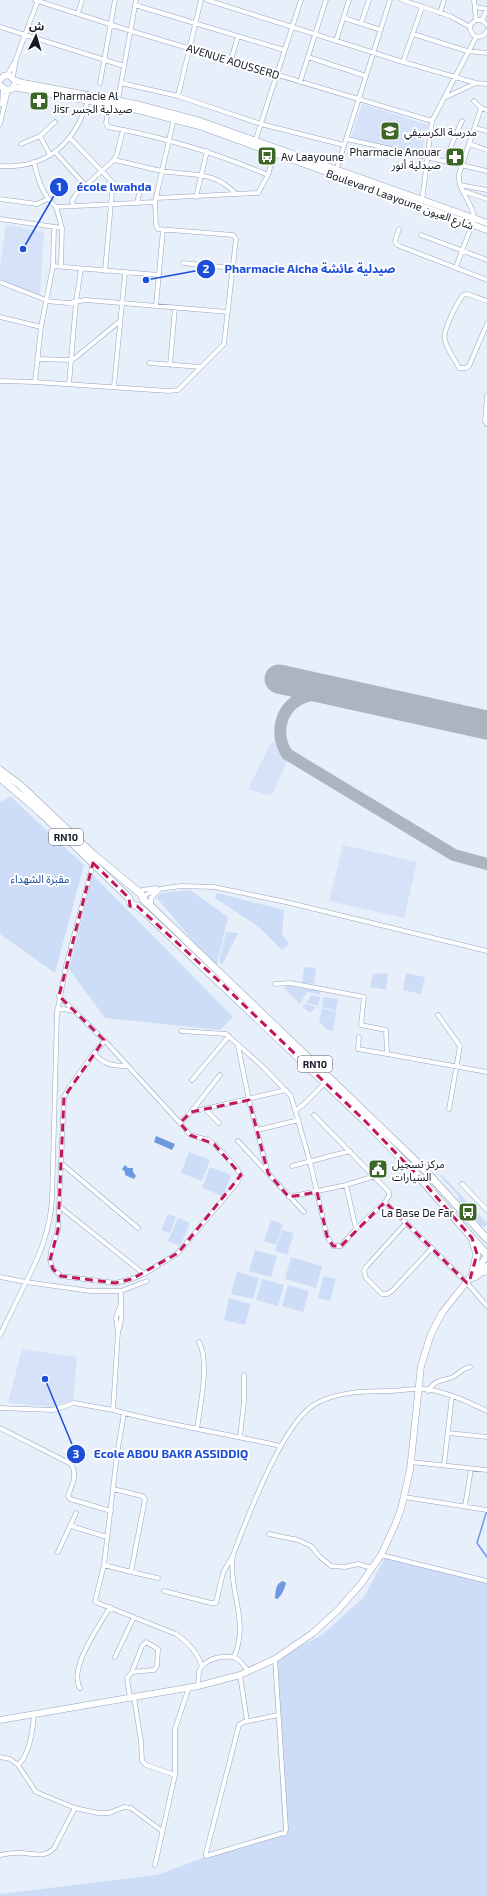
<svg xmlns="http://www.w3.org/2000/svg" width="487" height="1896" font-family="'Exo 2','Noto Sans Arabic',sans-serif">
	<rect width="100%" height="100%" fill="#e7effb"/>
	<path fill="#d5e2f8" d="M 362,104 L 429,125 L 424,137 L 422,155 L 351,138 Z
		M 6,225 L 44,232 L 40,296 L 0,281 L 0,266 Z
		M 272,741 L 289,757 L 272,795 L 269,795 L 248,789 Z
		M 343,845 L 417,862 L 404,918 L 329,901 Z
		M 22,1349 L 77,1357 L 73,1400 L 53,1407 L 8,1403 Z"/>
	<path fill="#cdddf7" d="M 10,796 L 84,865 L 55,973 L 0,934 L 0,802 Z
		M 93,875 L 233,1017 L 220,1030 L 105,1018 L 69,969 Z
		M 190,890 L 228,917 L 216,968 L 156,897 L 162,893 Z
		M 217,893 L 284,910 L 282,934 L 289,944 L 282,950 L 259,927 L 215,898 Z
		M 226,932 L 238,933 L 222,965 L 219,961 Z
		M 304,967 L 316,968 L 314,984 L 302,983 Z
		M 388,973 L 386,990 L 370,987 L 373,974 Z
		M 406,973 L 425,977 L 421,994 L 403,990 Z
		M 288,986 L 320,991 L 320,994 L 307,992 L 300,1004 L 284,988 Z
		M 311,995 L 320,997 L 318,1006 L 306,1003 Z
		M 323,997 L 338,999 L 336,1011 L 322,1007 Z
		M 305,1004 L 316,1007 L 310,1013 L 302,1006 Z
		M 322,1008 L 336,1012 L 333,1031 L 327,1029 L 319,1022 Z
		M 189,1152 L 210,1160 L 202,1181 L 181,1173 Z
		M 210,1167 L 231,1175 L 223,1196 L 202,1188 Z
		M 442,1175 L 486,1222 L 487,1225 L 484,1227 L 478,1226 L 475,1218 L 458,1199 L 459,1196 L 440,1176 Z
		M 168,1214 L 176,1217 L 170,1233 L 161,1230 Z
		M 178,1218 L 190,1223 L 180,1246 L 168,1241 Z
		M 271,1220 L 283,1224 L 276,1245 L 264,1241 Z
		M 282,1230 L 294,1233 L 287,1255 L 275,1251 Z
		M 255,1250 L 277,1256 L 271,1277 L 249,1271 Z
		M 291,1257 L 322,1266 L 316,1288 L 285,1279 Z
		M 237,1272 L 259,1278 L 253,1299 L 231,1294 Z
		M 324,1276 L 336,1279 L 330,1301 L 318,1298 Z
		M 262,1279 L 284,1285 L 278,1306 L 256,1300 Z
		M 288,1285 L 309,1291 L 303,1312 L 282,1306 Z
		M 229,1298 L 251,1304 L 245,1325 L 224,1320 Z
		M 385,1557 L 487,1582 L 487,1896 L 0,1896 L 0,1894 L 157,1875 L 200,1859 L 283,1832 L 273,1661 L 322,1635 L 364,1597 Z"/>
	<path fill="#6e98df" d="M 156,1136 L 175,1144 L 172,1150 L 154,1142 Z
		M 125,1165 L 128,1168 L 133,1168 L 133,1172 L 136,1176 L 134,1179 L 125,1175 L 125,1172 L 122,1169 Z
		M 283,1581 L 286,1583 C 285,1588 281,1597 277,1599 L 275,1598 C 276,1590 275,1584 283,1581 Z"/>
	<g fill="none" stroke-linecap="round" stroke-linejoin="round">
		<path stroke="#6e98df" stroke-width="1.5" d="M 487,1510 L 477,1543 L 487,1557"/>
		<path stroke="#acb4c0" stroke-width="12" d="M 341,692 C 316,692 287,695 281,724 C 279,736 281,744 287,754 L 454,855 L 487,864"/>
		<path stroke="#acb4c0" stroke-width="29" d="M 279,679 L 487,725"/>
		<g stroke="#93a5c1" stroke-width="5">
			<path id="street" d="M 35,0 L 131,31 L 432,121
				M 207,0 L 403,62 L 476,83
				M 402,0 L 450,16 L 470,27
				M 474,0 L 476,20
				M 135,5 L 284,50
				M 475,7 L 487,9
				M 78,13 L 82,0
				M 440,13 L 444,0
				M 344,18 L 381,30
				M 482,20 L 487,10
				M 361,23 L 369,0
				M 487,25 L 482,20 L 476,20 L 471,24 L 470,29 L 473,35 C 479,38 484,37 487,31
				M 0,27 L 124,66
				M 413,34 L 467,51 L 487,53
				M 336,41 L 349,0
				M 308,57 L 366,76
				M 231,60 L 238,36
				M 403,62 L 422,7
				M 7,75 L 14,63
				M 13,77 L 16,59 L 38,0
				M 300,82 L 326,0
				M 100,83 L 115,0
				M 121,83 L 178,96 L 261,124 L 344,145
				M 178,96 L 201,0
				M 444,98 L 476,83 L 487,84
				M 118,100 L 136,0
				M 474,101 L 481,108 L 487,110
				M 109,104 L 106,123 L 108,127 C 164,137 216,153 268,175
				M 2,105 L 3,89
				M 0,124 L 8,90
				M 475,128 L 487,131
				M 40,136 L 50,155
				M 70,138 L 118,188
				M 347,139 L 487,171
				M 255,142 L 301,0
				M 21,144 L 40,136 L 55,122
				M 470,144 L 487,150
				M 55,152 L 85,185
				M 114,160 C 130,163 146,168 162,171 C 191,176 214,170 236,194
				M 446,161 L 453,141 L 462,121
				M 34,162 C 38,180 42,194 56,207
				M 0,166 C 47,169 75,143 88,100
				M 336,171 L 390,0
				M 460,185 L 487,190
				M 463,191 L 487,199
				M 196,197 L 207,151
				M 156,198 L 258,193 L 268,175 L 274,153
				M 0,199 L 37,204 L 48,199
				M 422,201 L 432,121 L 476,37
				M 73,205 L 72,201 L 76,194 L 114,160 L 117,154 L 123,130
				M 0,219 L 62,228
				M 54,228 L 53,266 L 41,327 L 35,382 L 169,391 L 178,390 L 224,344 L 236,239 L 233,235 L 158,229 L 156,225 L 155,202
				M 399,229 L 395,241 L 397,245 L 487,280
				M 421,235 L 487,260
				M 183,263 L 233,268
				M 53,266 L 159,275
				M 61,266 L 62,228 L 56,207 L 155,202 L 174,118
				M 456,267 L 474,219 C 474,203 457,191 459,174 L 481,108
				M 105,271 L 112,192 L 122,187 L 138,188 L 140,191 L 137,202
				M 0,282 L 46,300
				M 46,301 L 68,303 L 86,300 L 228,312
				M 487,301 L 467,294 L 463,295 C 457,303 442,331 445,340 C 447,350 455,359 459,368 L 466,368 L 469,366 L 487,324
				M 156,306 L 163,230
				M 0,317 L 41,327
				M 37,359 L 71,360 L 75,358 L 120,321
				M 149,363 L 201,367
				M 170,365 L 175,308
				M 0,381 L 35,382
				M 69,384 L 76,302 L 81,269
				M 114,386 L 125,273
				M 487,396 L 485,421 L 487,424
				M 93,864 L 66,966 L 57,1013 L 52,1199 C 50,1230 40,1255 26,1282 L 90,1291 L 121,1291 L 147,1281
				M 140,893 L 142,890 L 156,888
				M 143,898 L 147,894 L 160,889 L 181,886 L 214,887 L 286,902 L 487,951
				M 151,906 L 151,898 L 160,889
				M 275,984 L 290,983 L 364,997 L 361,1025 L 386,1030 L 387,1054 L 487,1072
				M 59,996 L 105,1041 L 180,1123 L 191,1112 L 220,1075
				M 57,1010 L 63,1009 L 74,1011
				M 438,1015 L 460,1046 L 449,1109
				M 181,1031 L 226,1034 L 261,1065 L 291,1096 L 310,1162 L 327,1236 L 333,1246 L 341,1246 L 356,1229 L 385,1202
				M 359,1037 L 358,1049 L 387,1054
				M 105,1041 L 94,1053 C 103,1065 114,1066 128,1066
				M 238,1046 L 249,1100 L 268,1173
				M 94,1053 L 70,1086 L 64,1097 L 58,1230 L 51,1251 L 50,1260 L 53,1269 L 61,1276 L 115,1283 L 132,1279 L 144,1274 L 178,1253 L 237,1183 L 241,1175 L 234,1165 L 214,1144 L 208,1140 L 190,1135 L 180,1123
				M 192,1080 L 229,1036
				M 206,1110 L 219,1123
				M 296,1110 L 303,1105 L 325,1083
				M 191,1112 L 286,1090
				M 314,1115 L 389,1192 L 389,1196 L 385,1202 L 467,1283 L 487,1306
				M 257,1130 L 299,1120
				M 238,1141 L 304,1212
				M 61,1163 L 138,1228
				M 292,1166 L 350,1151
				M 462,1184 L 487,1210
				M 346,1185 L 356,1229
				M 289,1197 L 346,1185 L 375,1176
				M 60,1207 L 144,1274
				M 406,1223 L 366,1267 L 364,1271 L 366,1278 L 382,1294 L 387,1294 L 392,1291 L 432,1248
				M 0,1277 L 26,1282 L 0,1335
				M 120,1306 L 116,1318 L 118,1332 L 113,1410 C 168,1425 224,1433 280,1446
				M 118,1332 C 124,1319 120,1305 121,1291
				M 428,1391 C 437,1378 440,1382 453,1377 C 459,1374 462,1368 470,1367
				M 0,1408 L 53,1410 L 74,1403 L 113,1410
				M 124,1413 L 117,1454 L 104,1565 L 95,1601 L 98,1603 L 176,1634 C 188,1642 197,1652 202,1666 L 199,1671 L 198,1686
				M 0,1428 L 71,1464 C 78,1475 72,1485 68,1496 L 70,1499 L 111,1511
				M 197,1429 C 200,1406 210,1362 199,1342
				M 448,1433 L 487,1437
				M 240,1437 L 244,1401 L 244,1375
				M 411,1462 L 487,1470
				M 444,1465 L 452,1396
				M 404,1497 L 487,1510
				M 465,1506 L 471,1469
				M 71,1526 L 107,1537
				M 269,1534 L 298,1540 L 311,1546 L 319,1556 L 331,1566 L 345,1567 L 358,1564 L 372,1568
				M 58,1552 L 76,1513
				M 381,1555 L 487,1581
				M 104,1565 L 131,1572 L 145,1499 L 142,1496 L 113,1489
				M 131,1572 L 158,1578
				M 164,1591 L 211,1603 L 216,1603 L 223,1573 L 232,1557
				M 115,1657 L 134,1617
				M 275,1659 L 286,1829 L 285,1833 L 280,1834 L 206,1856 L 206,1853 L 239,1725 L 244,1722 L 278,1715
				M 202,1666 C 212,1657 221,1656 234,1657
				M 249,1672 L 240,1661 L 234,1657 C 250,1620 228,1593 233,1555 C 247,1519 283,1420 317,1403 C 338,1392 364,1391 388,1391 C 398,1391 408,1389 418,1389 C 438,1388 469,1402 487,1411
				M 240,1675 L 247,1721
				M 80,1688 C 68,1668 100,1625 110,1607
				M 134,1697 L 141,1741 L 142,1761 L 146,1765 L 175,1775
				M 130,1698 L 127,1678 L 132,1672 L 142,1646 L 146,1642 L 158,1649 L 157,1666 L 154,1670 L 132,1672
				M 0,1757 L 10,1759 L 18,1765 C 30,1754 33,1729 34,1714
				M 18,1765 L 36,1792 L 75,1808 L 98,1813 L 109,1813 L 124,1807 L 131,1808 L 162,1831
				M 0,1855 C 7,1854 16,1852 23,1853 C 35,1854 45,1858 54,1848 L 75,1808
				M 155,1865 L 175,1775 L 175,1729 L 189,1687"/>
		</g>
		<g stroke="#93a5c1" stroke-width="7">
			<path id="secondary" d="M 0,80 L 4,76 L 9,75 L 14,80 L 23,83 L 136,104 L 200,121 L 487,223
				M 0,85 L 6,90 L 12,89 L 14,86
				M 13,87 L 134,109 L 199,126 L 487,230
				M 470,1279 L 476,1277 L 487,1266
				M 0,1720 L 198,1686 L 240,1675 L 275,1659 L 313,1633 L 337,1611 L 361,1584 L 381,1555 L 395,1525 L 401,1509 L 410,1470 L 421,1366 L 431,1334 L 442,1313 L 487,1256"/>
		</g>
		<g stroke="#93a5c1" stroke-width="8">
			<path id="primary" d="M 0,770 L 20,785 L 93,854 L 141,894 L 143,899 L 423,1168 L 487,1239
				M 0,778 L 40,812 L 129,898
				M 129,898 L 131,904 L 137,906 L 147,914 L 364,1120 L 420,1178 L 487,1255
				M 473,1272 L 477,1254 L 473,1242
				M 481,1272 L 487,1271"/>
		</g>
		<use href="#street" stroke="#fff" stroke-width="4"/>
		<use href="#secondary" stroke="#fff" stroke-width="6"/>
		<use href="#primary" stroke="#fff" stroke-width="7"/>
	</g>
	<path fill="none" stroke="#c2185b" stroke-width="3" stroke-dasharray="8 5" stroke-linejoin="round" d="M 93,863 L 129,898 L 130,906 L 137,906 L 220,982 L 364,1120 L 420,1178 L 472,1238 L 477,1254 L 470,1279 L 467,1283 L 385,1202 L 341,1246 L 333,1246 L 327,1236 L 317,1192 L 289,1197 L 268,1173 L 249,1100 L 191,1112 L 180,1123 L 190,1135 L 214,1144 L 241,1175 L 178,1253 L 132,1279 L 115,1283 L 61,1276 L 53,1269 L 50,1260 L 58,1230 L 64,1097 L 104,1040 L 59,996 Z"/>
	<defs>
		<g id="pharmacy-square" transform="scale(1)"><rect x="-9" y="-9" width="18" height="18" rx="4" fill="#3a6725" stroke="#fff"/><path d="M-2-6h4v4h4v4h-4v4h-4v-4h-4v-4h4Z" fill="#fff"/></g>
		<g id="school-square" transform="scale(1)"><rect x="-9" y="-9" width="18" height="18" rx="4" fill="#3a6725" stroke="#fff"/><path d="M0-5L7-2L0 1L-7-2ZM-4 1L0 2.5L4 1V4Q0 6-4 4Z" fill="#fff"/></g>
		<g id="bus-square" transform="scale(1)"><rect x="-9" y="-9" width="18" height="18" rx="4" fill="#3a6725" stroke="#fff"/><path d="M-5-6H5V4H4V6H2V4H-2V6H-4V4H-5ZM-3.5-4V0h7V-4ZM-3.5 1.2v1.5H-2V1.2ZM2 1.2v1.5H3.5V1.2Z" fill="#fff"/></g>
		<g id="civic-square" transform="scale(1)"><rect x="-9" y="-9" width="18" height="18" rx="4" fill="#3a6725" stroke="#fff"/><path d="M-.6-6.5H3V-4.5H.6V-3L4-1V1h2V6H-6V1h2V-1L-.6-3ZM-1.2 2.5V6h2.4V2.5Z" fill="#fff"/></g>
	</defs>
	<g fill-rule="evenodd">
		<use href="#pharmacy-square" x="39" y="101"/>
		<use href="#school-square" x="390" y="131"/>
		<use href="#bus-square" x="267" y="156"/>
		<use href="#pharmacy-square" x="455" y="157"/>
		<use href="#civic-square" x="378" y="1169"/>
		<use href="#bus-square" x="468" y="1212"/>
	</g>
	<g text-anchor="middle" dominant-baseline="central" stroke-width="4" stroke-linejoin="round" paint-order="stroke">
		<g fill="#fff" stroke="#5a5f66" stroke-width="1">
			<rect x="49" y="829" width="34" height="16" rx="3"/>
			<rect x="298" y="1056" width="34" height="16" rx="3"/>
		</g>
		<g font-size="10" font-weight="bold" fill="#141a24">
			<text x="66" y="837">RN10</text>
			<text x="315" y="1064">RN10</text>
		</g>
		<g font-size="11" fill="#141a24" stroke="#fff">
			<text transform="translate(233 61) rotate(17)">AVENUE AOUSSERD</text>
			<text transform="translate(400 199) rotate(20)">Boulevard Laayoune شارع العيون</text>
		</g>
		<g font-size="11" fill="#141a24" stroke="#fff" text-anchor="start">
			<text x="53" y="95">Pharmacie Al<tspan x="53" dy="13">Jisr صيدلية الجسر</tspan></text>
			<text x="404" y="131">مدرسة الكرسيفي</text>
			<text x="441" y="151" text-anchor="end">Pharmacie Anouar<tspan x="441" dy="13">صيدلية أنور</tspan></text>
			<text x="281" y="156">Av Laayoune</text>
			<text x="392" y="1163">مركز تسجيل<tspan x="392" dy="13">السيارات</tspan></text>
			<text x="454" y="1212" text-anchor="end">La Base De Far</text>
		</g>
		<g font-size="11" fill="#194a9d" stroke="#fff">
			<text x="40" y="878">مقبرة الشهداء</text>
		</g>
	</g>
	<path fill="none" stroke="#1d4ed8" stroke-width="1.5" d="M23 249L59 187M146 280L206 269M45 1379L76 1454"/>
	<g fill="#1d4ed8" stroke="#fff" stroke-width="1.5">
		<circle cx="23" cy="249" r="4"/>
		<circle cx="146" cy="280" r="4"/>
		<circle cx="45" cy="1379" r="4"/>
		<circle cx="59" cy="187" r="10"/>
		<circle cx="206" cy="269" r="10"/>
		<circle cx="76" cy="1454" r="10"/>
	</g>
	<g font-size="12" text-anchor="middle" font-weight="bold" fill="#fff">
		<text x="59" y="191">1</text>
		<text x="206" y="273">2</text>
		<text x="76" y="1458">3</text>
	</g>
	<g font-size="12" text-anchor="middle" font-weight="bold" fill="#1d4ed8" stroke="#fff" stroke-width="4" stroke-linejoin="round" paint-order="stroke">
		<text x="114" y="191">école lwahda</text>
		<text x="310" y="273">Pharmacie Aicha صيدلية عائشة</text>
		<text x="171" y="1458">Ecole ABOU BAKR ASSIDDIQ</text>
	</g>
	<g transform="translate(36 36) rotate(5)" stroke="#ffffff" stroke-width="3" paint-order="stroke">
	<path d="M0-3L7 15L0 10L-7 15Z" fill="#141a24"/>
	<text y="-6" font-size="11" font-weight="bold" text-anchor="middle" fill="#141a24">ش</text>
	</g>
</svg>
